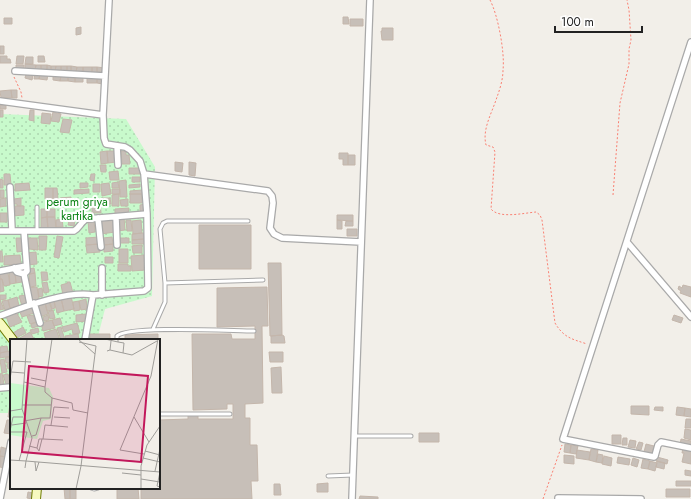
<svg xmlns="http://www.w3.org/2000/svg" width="691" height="499" font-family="Jost,sans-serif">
	<defs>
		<pattern id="park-dots" width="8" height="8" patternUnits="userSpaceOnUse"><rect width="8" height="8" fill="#c8facc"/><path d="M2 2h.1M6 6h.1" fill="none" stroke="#acd6af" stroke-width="1.8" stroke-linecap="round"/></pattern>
	</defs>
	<rect width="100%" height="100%" fill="#f2efe9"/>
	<path fill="url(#park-dots)" d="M 0,114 L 126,119 L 155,167 L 152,296 L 105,309 L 97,340 L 11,340 L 11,413 L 0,413 Z"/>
	<path fill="#c7bfb8" stroke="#c4b6ab" d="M 343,17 L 348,17 L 349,24 L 343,24 Z
		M 4,18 L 12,18 L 12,24 L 4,24 Z
		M 350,19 L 363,19 L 363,26 L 350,26 Z
		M 81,27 L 81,34 L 76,35 L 76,28 Z
		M 382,28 L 393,28 L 393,40 L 382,40 L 381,31 L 382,31 Z
		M 0,46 L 4,46 L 4,54 L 0,54 Z
		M 0,56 L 7,56 L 7,59 L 10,59 L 11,63 L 0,63 Z
		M 17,56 L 24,56 L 23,64 L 16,64 Z
		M 38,56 L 44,56 L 45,62 L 38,62 Z
		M 26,57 L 33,57 L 33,64 L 25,64 Z
		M 25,64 L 36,65 L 35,70 L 25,70 Z
		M 16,65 L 24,65 L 24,71 L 16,71 Z
		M 36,65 L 41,65 L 41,71 L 35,70 Z
		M 41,65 L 47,65 L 47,71 L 41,71 Z
		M 47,65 L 51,66 L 51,71 L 47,71 Z
		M 51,66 L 56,66 L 55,71 L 51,71 Z
		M 56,66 L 61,66 L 61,71 L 55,71 Z
		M 61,66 L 67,66 L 67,72 L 61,71 Z
		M 67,66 L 71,66 L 71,72 L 67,72 Z
		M 71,66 L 77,67 L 76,72 L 71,72 Z
		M 77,67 L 83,67 L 83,72 L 76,72 Z
		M 83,67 L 92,67 L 92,73 L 83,72 Z
		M 92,67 L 97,67 L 97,75 L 92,74 Z
		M 97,67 L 105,68 L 105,73 L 97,72 Z
		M 26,74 L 33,76 L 32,80 L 25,78 Z
		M 35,74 L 40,74 L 39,79 L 34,79 Z
		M 40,74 L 48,74 L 47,80 L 39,79 Z
		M 53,75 L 61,76 L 60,81 L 53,80 Z
		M 61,76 L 68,76 L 68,81 L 60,81 Z
		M 68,76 L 75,77 L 75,82 L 68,81 Z
		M 87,76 L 97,77 L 97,83 L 87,83 Z
		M 75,77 L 83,77 L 83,82 L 75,82 Z
		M 97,77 L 103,77 L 103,84 L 97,83 Z
		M 11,90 L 17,90 L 17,98 L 12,98 Z
		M 11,90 L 12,98 L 1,98 L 0,91 Z
		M 0,105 L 6,105 L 6,109 L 0,109 Z
		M 0,110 L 3,110 L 3,117 L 0,117 Z
		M 30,110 L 34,110 L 34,121 L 29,120 Z
		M 53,112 L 61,114 L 59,122 L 51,121 Z
		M 42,113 L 51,114 L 50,124 L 41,123 Z
		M 63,119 L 72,120 L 69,133 L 60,132 Z
		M 107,151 L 108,163 L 101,164 L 100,152 Z
		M 107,151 L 115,151 L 116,162 L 108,163 Z
		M 121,151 L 126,151 L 126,155 L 129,155 L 130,164 L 122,164 Z
		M 339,153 L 348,153 L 348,165 L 343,165 L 343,159 L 339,159 Z
		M 348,155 L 355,155 L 355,165 L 348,165 Z
		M 175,162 L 183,163 L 182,172 L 175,171 Z
		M 189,162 L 196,163 L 195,176 L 189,175 Z
		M 100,165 L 106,165 L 106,172 L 101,172 Z
		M 129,168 L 140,168 L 140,174 L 129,174 Z
		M 118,171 L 119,180 L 110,180 L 109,172 Z
		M 4,174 L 10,174 L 11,185 L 4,185 Z
		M 91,174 L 95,174 L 94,181 L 90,180 Z
		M 132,177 L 140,177 L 140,182 L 132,182 Z
		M 0,179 L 3,180 L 3,188 L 0,188 Z
		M 126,180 L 127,197 L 120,197 L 119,181 Z
		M 118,182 L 119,188 L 112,188 L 112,183 Z
		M 29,183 L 30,190 L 15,191 L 15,184 Z
		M 80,183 L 88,183 L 88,187 L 80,188 Z
		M 109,183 L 111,194 L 102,196 L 101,184 Z
		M 93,184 L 100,184 L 100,192 L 93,192 Z
		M 140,184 L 140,187 L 129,188 L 129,185 Z
		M 45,188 L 53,188 L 53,199 L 45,199 Z
		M 53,188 L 57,188 L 58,199 L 53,199 Z
		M 89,189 L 89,193 L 74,194 L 74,190 Z
		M 112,189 L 120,189 L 120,194 L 112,194 Z
		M 0,190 L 4,190 L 4,198 L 0,198 Z
		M 142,190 L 142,194 L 130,194 L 130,191 Z
		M 119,194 L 119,206 L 112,206 L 112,195 Z
		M 130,194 L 142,194 L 142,203 L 130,203 Z
		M 71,197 L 71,204 L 60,204 L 60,198 Z
		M 6,198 L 6,206 L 0,207 L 0,199 Z
		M 21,198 L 21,206 L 17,206 L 17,204 L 14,204 L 14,199 Z
		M 102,198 L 110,198 L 111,204 L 102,205 Z
		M 128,199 L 128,206 L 121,206 L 120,200 Z
		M 92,200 L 100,200 L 101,213 L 92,213 Z
		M 145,204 L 145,212 L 140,212 L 140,205 Z
		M 15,206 L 24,206 L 24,215 L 12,216 L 12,212 L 15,212 Z
		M 129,208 L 128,213 L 115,214 L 115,209 Z
		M 41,209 L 47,209 L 47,217 L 41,218 Z
		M 47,209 L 55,209 L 55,217 L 47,217 Z
		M 0,213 L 7,213 L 7,222 L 0,222 Z
		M 71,213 L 76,215 L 74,226 L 68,225 Z
		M 337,215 L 353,215 L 353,221 L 337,220 Z
		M 47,217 L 48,229 L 41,229 L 41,218 Z
		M 47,217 L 55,217 L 56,229 L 48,229 Z
		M 117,217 L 124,217 L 125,230 L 118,231 Z
		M 62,219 L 63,227 L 56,227 L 56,220 Z
		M 113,219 L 115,232 L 101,234 L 99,220 Z
		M 88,220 L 94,220 L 95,232 L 89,233 Z
		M 126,220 L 131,220 L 132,231 L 127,231 Z
		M 141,220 L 142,233 L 133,234 L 132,221 Z
		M 337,220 L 342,221 L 342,229 L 337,229 Z
		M 346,221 L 353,221 L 353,226 L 345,226 Z
		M 199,225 L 251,225 L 251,269 L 199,269 Z
		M 347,229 L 357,229 L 357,236 L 347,236 Z
		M 144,233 L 144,239 L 132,240 L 132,234 Z
		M 39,236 L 47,236 L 46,250 L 39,250 Z
		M 57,236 L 63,237 L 59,258 L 54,257 Z
		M 99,237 L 99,244 L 86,245 L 86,238 Z
		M 112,237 L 113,244 L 104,245 L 103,238 Z
		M 16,238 L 22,238 L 24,251 L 17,252 Z
		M 28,238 L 37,238 L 38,250 L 29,249 Z
		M 118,238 L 129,238 L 129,243 L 118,243 Z
		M 144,239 L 145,244 L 132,244 L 132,240 Z
		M 99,244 L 100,252 L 87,253 L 86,245 Z
		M 113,244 L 113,251 L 104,252 L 104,245 Z
		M 142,245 L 142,253 L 133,253 L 132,246 Z
		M 119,249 L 128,249 L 128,263 L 119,263 Z
		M 0,251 L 2,251 L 3,262 L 0,262 Z
		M 36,252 L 37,264 L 27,265 L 26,253 Z
		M 20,255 L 21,264 L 4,265 L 4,256 Z
		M 144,255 L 145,270 L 132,271 L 131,256 Z
		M 105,257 L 113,257 L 113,263 L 105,263 Z
		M 268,263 L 281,263 L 282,335 L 270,336 Z
		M 118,264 L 128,264 L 128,266 L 131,266 L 131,271 L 118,271 Z
		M 34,268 L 35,273 L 30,274 L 29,269 Z
		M 15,271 L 16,283 L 10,284 L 9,272 Z
		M 41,272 L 47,272 L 48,280 L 42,281 Z
		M 8,273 L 10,285 L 4,286 L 2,279 L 0,279 L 0,274 Z
		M 35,273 L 36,286 L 30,287 L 29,274 Z
		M 15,274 L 21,274 L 22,282 L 16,283 Z
		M 0,279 L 2,279 L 4,291 L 0,292 Z
		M 47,282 L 49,292 L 44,293 L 42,283 Z
		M 67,282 L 70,282 L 73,293 L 63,295 L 61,285 L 68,283 Z
		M 683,285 L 691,287 L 691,297 L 680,293 L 681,291 L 678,289 L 679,286 L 682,288 Z
		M 37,287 L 39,299 L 30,300 L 27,288 Z
		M 267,287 L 268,326 L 262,326 L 263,403 L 245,404 L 245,418 L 250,418 L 250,445 L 257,445 L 258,481 L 251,481 L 252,499 L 141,499 L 141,488 L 159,488 L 159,420 L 188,419 L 188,415 L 198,414 L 198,419 L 233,419 L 233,404 L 227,404 L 227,409 L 193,410 L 192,334 L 231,334 L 232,339 L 255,339 L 255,326 L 217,327 L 217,288 Z
		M 42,288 L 43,296 L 39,297 L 38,289 Z
		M 0,295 L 6,295 L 6,299 L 0,300 Z
		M 26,295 L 28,305 L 22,306 L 19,296 Z
		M 71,296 L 74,309 L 64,311 L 61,298 Z
		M 17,297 L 19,306 L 10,308 L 8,300 Z
		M 61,298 L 64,311 L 57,313 L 54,300 Z
		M 86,299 L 87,309 L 81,310 L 79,301 Z
		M 0,300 L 4,309 L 0,310 Z
		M 8,300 L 10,308 L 5,310 L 2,301 Z
		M 54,301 L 55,308 L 52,309 L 50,302 Z
		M 79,301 L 80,310 L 74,311 L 73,302 Z
		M 49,302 L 52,310 L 47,311 L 45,303 Z
		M 45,303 L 48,314 L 40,317 L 36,306 Z
		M 31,306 L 34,313 L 22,317 L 19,310 Z
		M 53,310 L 55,318 L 50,319 L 48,312 Z
		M 16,312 L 22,322 L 10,327 L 6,316 Z
		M 87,314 L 87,321 L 76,322 L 76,315 Z
		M 33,315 L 36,322 L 30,324 L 27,316 Z
		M 48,315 L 49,320 L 44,321 L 43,317 Z
		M 674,315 L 683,318 L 681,323 L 672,320 Z
		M 60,318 L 62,324 L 54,326 L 52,320 Z
		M 52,320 L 55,328 L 43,331 L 41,323 Z
		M 38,322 L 39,326 L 32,328 L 31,324 Z
		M 77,323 L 80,333 L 73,334 L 72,329 L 64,332 L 62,327 Z
		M 23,327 L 26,333 L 16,338 L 13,333 Z
		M 61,327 L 65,340 L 61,340 L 57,328 Z
		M 38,328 L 39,332 L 32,334 L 30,330 Z
		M 56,329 L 60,340 L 46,340 L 44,333 Z
		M 30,332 L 34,339 L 18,340 L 18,339 Z
		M 78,334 L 79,340 L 66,340 L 65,336 Z
		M 90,334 L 110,334 L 110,340 L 90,340 Z
		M 158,334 L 158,340 L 125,340 L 125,335 Z
		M 282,335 L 284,336 L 285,343 L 271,343 L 271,336 Z
		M 7,346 L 8,351 L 0,353 L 0,347 Z
		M 11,351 L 11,356 L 0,358 L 0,353 Z
		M 269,352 L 283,352 L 283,362 L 270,362 Z
		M 11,357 L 11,362 L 6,363 L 5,358 Z
		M 4,359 L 7,372 L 2,373 L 0,360 Z
		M 11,363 L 11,368 L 8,369 L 7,364 Z
		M 281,367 L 282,393 L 272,393 L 271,368 Z
		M 2,373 L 4,384 L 0,385 L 0,374 Z
		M 8,374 L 11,383 L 6,384 L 3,375 Z
		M 10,404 L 11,404 L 11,417 L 8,417 Z
		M 631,406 L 649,406 L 649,415 L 631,414 Z
		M 655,407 L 663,407 L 663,411 L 654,410 Z
		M 677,407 L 685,408 L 684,416 L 676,415 Z
		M 685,408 L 691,409 L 691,417 L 684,416 Z
		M 686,419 L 691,419 L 691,428 L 685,428 Z
		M 7,420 L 11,420 L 11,434 L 4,433 Z
		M 685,429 L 691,430 L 691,440 L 684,438 Z
		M 419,433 L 439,433 L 439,442 L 419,442 Z
		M 612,435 L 621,435 L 621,444 L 612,444 Z
		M 623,438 L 627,438 L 627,445 L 622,445 Z
		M 681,439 L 691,441 L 691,446 L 680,445 Z
		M 630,440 L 636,441 L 635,448 L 628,447 Z
		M 639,442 L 643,443 L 641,450 L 636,449 Z
		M 565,444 L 571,445 L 570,453 L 564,452 Z
		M 646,444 L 654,446 L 652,454 L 644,452 Z
		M 571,445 L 578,446 L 576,454 L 570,453 Z
		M 1,447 L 8,449 L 6,457 L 0,456 Z
		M 683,448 L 691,450 L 691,464 L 682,462 L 684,453 L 682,453 Z
		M 591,449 L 598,450 L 596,462 L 589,460 Z
		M 577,450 L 590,452 L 589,460 L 576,458 Z
		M 598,454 L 603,455 L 602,463 L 596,462 Z
		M 564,455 L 574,456 L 574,464 L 564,463 Z
		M 0,456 L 6,457 L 4,468 L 0,467 Z
		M 604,456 L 612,458 L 611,466 L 602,464 Z
		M 618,457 L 630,459 L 629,465 L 617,463 Z
		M 657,457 L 668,460 L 667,464 L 656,461 Z
		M 633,458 L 639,460 L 637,467 L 631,465 Z
		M 643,459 L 650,461 L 648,469 L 641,468 Z
		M 650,461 L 657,463 L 655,471 L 648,469 Z
		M 657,461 L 665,463 L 664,469 L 656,467 Z
		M 685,470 L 691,471 L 691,476 L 685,475 Z
		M 676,481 L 691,481 L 691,486 L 676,486 Z
		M 328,483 L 328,492 L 317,492 L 317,484 Z
		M 274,484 L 280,484 L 281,495 L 274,495 Z
		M 64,488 L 70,488 L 70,499 L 65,499 Z
		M 70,488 L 76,488 L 76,499 L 70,499 Z
		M 117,488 L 138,488 L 139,499 L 117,499 Z
		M 666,489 L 690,489 L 690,497 L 666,497 Z
		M 28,492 L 33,493 L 32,499 L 27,498 Z
		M 360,496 L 378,497 L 378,499 L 359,499 Z"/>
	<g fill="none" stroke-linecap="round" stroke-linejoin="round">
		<g stroke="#a9a9a9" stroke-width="5">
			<path id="lane" d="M 37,231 L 37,207
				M 165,283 L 263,280
				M 153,329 L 165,302 L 165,283 L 160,229 L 163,223 L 167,221 L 248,221
				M 117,340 L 117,336 C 128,325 233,331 254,331
				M 159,414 L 230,414
				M 355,436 L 411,436
				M 328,476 L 353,475
				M 91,488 L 94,489 L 98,488"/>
		</g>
		<g stroke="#a9a9a9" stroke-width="8">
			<path id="street" d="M 691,42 L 563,439 L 654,457 L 655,456 L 658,445 L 661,442 L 691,448
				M 15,71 L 105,76
				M 0,101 L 103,115 L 104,138 L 106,144 L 125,147 L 130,150 L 140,161 L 144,174 L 147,214 L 148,288 L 144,291 L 93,295 L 85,340
				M 103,115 L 109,0
				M 117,146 L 118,165
				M 144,174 L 268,191 L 272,196 L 273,203 L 270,228 L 274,234 L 282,238 L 361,242
				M 10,187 L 12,230
				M 116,217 L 117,245
				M 98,218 L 101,247
				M 0,231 L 74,231 C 80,228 81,221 87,219 L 147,214
				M 627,242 L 691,317
				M 14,268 L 17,272 L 24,274 L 27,271 L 24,231
				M 0,271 L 26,266
				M 24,274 L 30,304
				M 102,295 L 102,268
				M 34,303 L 40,323
				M 0,316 C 23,307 68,290 93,295
				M 0,388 L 11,387
				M 558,498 L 641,499
				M 0,499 L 11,442
				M 352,499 L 370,0"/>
		</g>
		<g stroke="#707d05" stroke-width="10">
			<path id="secondary" d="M 0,323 L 13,340
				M 36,499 L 37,488"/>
		</g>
		<path stroke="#fa8072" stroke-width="1" stroke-dasharray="2 2" stroke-linecap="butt" d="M 490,0 C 498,15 505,53 503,70 C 503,79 500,89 497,97 C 492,113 482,129 486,145 L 493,147 L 495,152 L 491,209 C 499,219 524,213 536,212 L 540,215 L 542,220 L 555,323 C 564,338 572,339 587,344
			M 14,77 L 21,92 L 22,98
			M 613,195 L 620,103 L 629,64 L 629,49 L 631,40 L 629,10 L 627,0
			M 543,499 L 562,445"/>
		<use href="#lane" stroke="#fff" stroke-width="3"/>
		<use href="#street" stroke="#fff" stroke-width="5.5"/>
		<use href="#secondary" stroke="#f7fabf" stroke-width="8"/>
	</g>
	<g text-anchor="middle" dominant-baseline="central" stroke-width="4" stroke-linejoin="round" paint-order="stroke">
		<g font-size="12" fill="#0c8416" stroke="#fff">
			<text x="77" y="202">perum griya<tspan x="77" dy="14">kartika</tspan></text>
		</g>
	</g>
	<g transform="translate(10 339)">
		<rect width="150" height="150" fill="#f2efe9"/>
		<path d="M 0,44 L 39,49 L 43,58 L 41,80 L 33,82 L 27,100 L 0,96 Z" fill="#c8facc"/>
		<path fill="none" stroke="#9f9d99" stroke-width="1" d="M 68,0 L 85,15M 95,0 L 108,3M 108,0 L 108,3 L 114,4 L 113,14M 100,11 L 122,16 L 147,2M 97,12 L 100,11 L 101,2M 1,33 L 14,34M 21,39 L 36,42M 0,40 L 3,22 L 21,23M 14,43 L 35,48 L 35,53 L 42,59 L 40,79 L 31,79 L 26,96 L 22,97M 35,48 L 42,0M 42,59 L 62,64 L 63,71 L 78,74M 12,66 L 41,66M 0,72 L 12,70M 44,78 L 60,79M 124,78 L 139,103M 14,82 L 31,79M 2,86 L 16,84M 41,86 L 44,68 L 59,69M 0,92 L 3,78 L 13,78M 0,93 L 17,93M 53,101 L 33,100 L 35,86 L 58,88M 19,107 L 27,109 L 29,100 L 33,100M 27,109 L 29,112 L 32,100M 135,112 L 150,116M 134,115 L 110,111 L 141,37 L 148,0M 133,119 L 150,123M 0,121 L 16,122 L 22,99 L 12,70 L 17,0M 108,121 L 132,123M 9,122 L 17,93M 25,123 L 26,132 L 29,123M 15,129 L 16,122 L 150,133 L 147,147 L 150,148M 145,132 L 150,110M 112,134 L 131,136M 131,140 L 150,143M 66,150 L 71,127 L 86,7 L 69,3M 131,150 L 131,127 L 137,106 L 150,87"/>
		<path fill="#c2185b" fill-opacity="0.15" stroke="#c2185b" stroke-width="2" d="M 19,27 L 138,37 L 131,123 L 12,113 Z"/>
		<rect width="150" height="150" fill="none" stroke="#222" stroke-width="2"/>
	</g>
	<path d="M555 26v6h87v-6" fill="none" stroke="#222222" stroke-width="2"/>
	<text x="561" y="26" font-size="12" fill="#222222" stroke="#ffffff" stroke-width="3" paint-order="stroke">100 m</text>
</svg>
